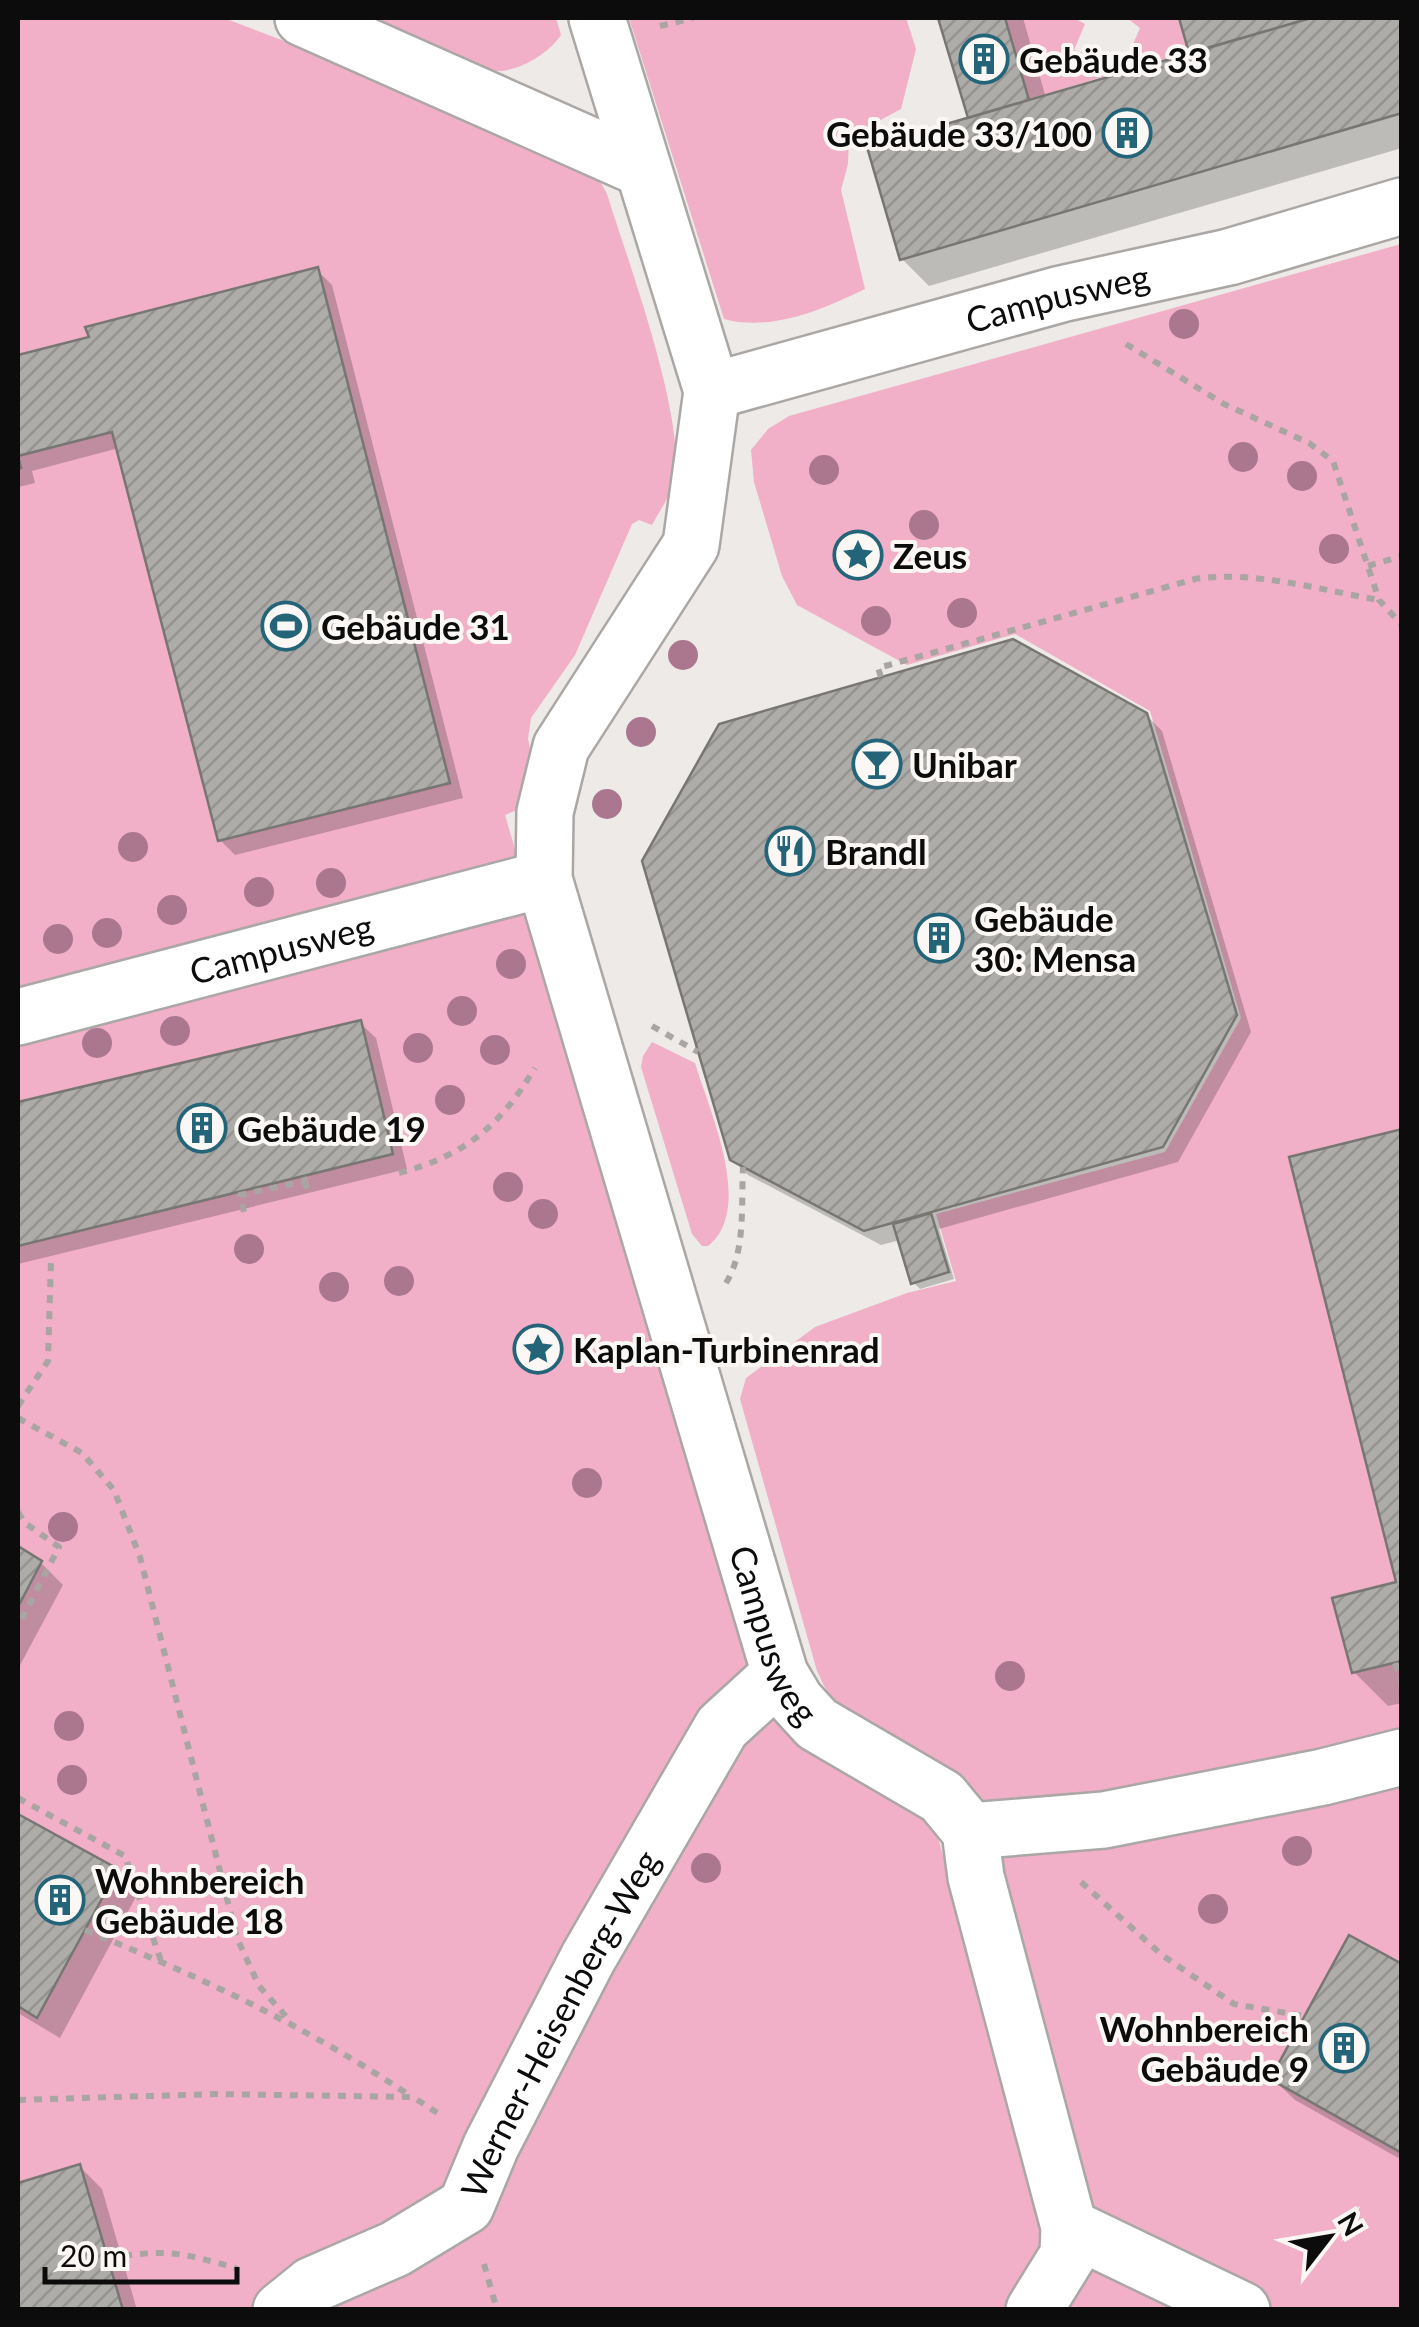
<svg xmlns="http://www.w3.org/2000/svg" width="1419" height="2327" font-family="Lato,sans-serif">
	<defs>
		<pattern id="building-hatch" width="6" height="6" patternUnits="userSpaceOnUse" patternTransform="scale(2.5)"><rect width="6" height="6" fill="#adaca8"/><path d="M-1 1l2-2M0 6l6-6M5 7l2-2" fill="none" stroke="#94938f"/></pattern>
	</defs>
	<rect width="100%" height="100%" fill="#edeae7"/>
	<path fill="#f1afc8" d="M 18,18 L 224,18 L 355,68 L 595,172 L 607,194 C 626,256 690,427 673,484 C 669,498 659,512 652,525 L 639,520 L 632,524 L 575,655 L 531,718 L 528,739 L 534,768 L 527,806 L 505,815 L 744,1635 L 784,1731 L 913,1802 L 936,1831 L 1051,2234 L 1009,2309 L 18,2309 Z
		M 341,18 L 556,18 L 561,35 C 548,54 519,72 495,71 C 460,70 378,31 341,18 Z
		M 629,18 L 906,18 L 916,49 L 901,109 L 849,137 L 848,164 L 841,190 L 865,289 C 824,309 771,332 724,319 Z
		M 1006,18 L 1074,18 L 1085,24 L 1074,50 L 1100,58 L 1106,76 L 1029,99 Z
		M 1127,18 L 1179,18 L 1189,52 L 1121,72 L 1140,28 Z
		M 1401,244 L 1401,2309 L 1066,2309 L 1081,2281 L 1093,2269 L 1008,1917 L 966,1782 C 931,1763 862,1734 837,1706 C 828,1696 823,1683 817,1671 L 740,1399 L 746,1378 L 815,1327 L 907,1293 L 956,1281 L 936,1214 L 1165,1152 L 1241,1018 L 1150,711 L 1015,634 L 907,665 L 797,605 L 782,576 L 754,482 L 751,450 L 768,429 L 789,416 Z
		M 652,1042 L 695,1063 C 709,1110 755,1209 708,1246 L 702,1246 L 692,1234 L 641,1067 L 643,1056 Z"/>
	<path fill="#0003" d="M 941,18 L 1023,18 L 1046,98 L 1194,54 L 1182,18 L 1402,18 L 1402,148 L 929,286 L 902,259 L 971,119 Z
		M 317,270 L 332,285 L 463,798 L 235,855 L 220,840 L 119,448 L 32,471 L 35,483 L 18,487 L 18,358 L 92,339 Z
		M 1146,715 L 1162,731 L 1251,1032 L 1178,1162 L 939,1229 L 954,1279 L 920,1289 L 913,1282 L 900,1240 L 881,1245 L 748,1175 L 732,1159 Z
		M 360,1023 L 376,1038 L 407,1169 L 18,1264 L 18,1104 Z
		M 1402,1132 L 1402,1703 L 1388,1706 L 1354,1672 L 1399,1584 Z
		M 18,1549 L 41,1563 L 63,1585 L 18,1669 Z
		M 18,1817 L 117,1871 L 138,1893 L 60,2038 L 18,2013 Z
		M 1402,1967 L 1402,2160 L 1295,2100 L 1273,2079 Z
		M 80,2167 L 102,2189 L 137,2310 L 18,2310 L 18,2185 Z"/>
	<path fill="url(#building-hatch)" stroke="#777673" stroke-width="2.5" d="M 938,18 L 1005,18 L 1029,100 L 968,118 Z
		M 1179,18 L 1311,18 L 1189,53 Z
		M 1311,18 L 1402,18 L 1402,113 L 900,260 L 867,147 Z
		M 318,267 L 450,783 L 218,841 L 112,432 L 18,456 L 21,468 L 18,469 L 18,355 L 89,337 L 85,327 Z
		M 1013,639 L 1147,713 L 1237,1015 L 1163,1147 L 864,1231 L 730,1160 L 642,861 L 719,724 Z
		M 361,1020 L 393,1154 L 18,1246 L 18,1102 Z
		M 1402,1129 L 1402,1661 L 1352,1673 L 1332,1598 L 1396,1582 L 1289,1157 Z
		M 931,1213 L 949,1272 L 911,1284 L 893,1224 Z
		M 18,1546 L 42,1561 L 18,1607 Z
		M 18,1814 L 118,1869 L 37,2018 L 18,2006 Z
		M 1349,1935 L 1402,1964 L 1402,2153 L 1270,2079 Z
		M 80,2164 L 123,2310 L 18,2310 L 18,2183 Z"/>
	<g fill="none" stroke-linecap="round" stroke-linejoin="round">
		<g stroke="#aaa7a5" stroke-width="60">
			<g id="street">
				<path d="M 303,18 L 643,169"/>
				<path id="s1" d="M 597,18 L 712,391 L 691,545 L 561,747 L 545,812 L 544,879 L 780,1674 L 796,1701 L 817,1724 L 942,1797 L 970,1831 L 976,1877 L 1069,2227 L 1068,2255 L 1034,2310"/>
				<path id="s2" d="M 712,391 L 1061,294 L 1229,257 L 1402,206"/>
				<path id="s3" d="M 18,1017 L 544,879"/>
				<path d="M 970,1831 L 1104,1820 L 1323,1777 L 1402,1757"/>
				<path d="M 1069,2227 L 1242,2310"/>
				<path id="s4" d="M 281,2310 L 312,2285 L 395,2249 L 466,2206 L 491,2146 L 588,1958 L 722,1727 L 780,1674"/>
			</g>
		</g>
		<path stroke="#a8a5a3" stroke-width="6" stroke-dasharray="8 8" stroke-linecap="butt" d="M 660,26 L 693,18
			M 1126,344 L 1224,404 L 1309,443 L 1333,461 L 1379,600 L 1402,625
			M 1368,566 L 1402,556
			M 881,677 L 878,668 L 1195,579 C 1254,570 1320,590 1379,600
			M 652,1026 L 698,1052
			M 399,1173 C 466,1155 499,1127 535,1068
			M 305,1181 L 309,1196
			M 244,1212 L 240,1195 L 305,1181 L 304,1177
			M 726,1283 C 746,1251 741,1204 743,1167
			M 18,1406 L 48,1361 L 51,1260
			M 18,1418 L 82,1453 L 114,1490 L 140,1557 L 237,1938 L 259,1986 L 291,2022
			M 18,1512 L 25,1523 L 59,1547 L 18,1626
			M 1395,1663 L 1402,1685
			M 18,1798 L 125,1856 L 161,1961
			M 1081,1882 L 1162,1955 L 1234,2004 L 1304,2016
			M 85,1930 C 205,1979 304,2025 412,2097
			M 18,2100 L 216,2094 L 413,2097 L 439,2114
			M 108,2258 C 167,2249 182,2252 238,2269
			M 484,2264 L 497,2310"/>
		<use href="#street" stroke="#fff" stroke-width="55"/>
	</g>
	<g fill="#aa778e">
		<circle cx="1184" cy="324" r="15"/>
		<circle cx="1243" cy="457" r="15"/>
		<circle cx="824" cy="470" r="15"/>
		<circle cx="1302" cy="476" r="15"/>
		<circle cx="924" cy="525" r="15"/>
		<circle cx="1334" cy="549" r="15"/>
		<circle cx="962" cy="613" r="15"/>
		<circle cx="876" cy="621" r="15"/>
		<circle cx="683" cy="655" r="15"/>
		<circle cx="641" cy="732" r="15"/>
		<circle cx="607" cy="804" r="15"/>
		<circle cx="133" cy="847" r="15"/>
		<circle cx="331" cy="883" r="15"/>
		<circle cx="259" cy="892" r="15"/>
		<circle cx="172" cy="910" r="15"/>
		<circle cx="107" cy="933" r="15"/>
		<circle cx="58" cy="939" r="15"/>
		<circle cx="511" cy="964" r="15"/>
		<circle cx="462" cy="1011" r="15"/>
		<circle cx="175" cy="1031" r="15"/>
		<circle cx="97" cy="1043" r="15"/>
		<circle cx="418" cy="1048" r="15"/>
		<circle cx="495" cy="1050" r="15"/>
		<circle cx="450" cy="1100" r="15"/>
		<circle cx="508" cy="1187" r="15"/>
		<circle cx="543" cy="1214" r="15"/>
		<circle cx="249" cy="1249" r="15"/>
		<circle cx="399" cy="1281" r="15"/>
		<circle cx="334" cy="1287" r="15"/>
		<circle cx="587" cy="1483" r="15"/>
		<circle cx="63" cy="1527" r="15"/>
		<circle cx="1010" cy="1676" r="15"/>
		<circle cx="69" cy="1726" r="15"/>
		<circle cx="72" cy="1780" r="15"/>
		<circle cx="1297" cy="1851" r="15"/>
		<circle cx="706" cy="1868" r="15"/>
		<circle cx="1213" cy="1909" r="15"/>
	</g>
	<defs>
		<g id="building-ring" transform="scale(2.5)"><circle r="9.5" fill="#faf7f4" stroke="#246479" stroke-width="1.5"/><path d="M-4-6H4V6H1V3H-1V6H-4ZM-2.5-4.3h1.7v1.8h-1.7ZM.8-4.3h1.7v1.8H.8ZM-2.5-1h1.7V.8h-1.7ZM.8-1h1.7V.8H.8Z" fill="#246479"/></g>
		<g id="sight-ring" transform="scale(2.5)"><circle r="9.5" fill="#faf7f4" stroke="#246479" stroke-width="1.5"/><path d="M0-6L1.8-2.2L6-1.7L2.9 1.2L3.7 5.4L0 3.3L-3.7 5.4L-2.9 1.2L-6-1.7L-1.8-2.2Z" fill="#246479"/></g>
		<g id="stadium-ring" transform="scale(2.5)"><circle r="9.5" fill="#faf7f4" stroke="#246479" stroke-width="1.5"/><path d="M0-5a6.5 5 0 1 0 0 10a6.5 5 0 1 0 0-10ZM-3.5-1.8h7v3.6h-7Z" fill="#246479"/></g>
		<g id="bar-ring" transform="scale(2.5)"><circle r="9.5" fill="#faf7f4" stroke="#246479" stroke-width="1.5"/><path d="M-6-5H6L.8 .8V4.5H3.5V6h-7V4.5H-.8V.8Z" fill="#246479"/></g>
		<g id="restaurant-ring" transform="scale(2.5)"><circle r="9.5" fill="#faf7f4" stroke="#246479" stroke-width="1.5"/><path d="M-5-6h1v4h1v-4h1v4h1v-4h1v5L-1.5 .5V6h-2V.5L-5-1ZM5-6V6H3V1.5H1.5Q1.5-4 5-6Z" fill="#246479"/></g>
	</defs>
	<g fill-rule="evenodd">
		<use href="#building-ring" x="984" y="59"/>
		<use href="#building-ring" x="1127" y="133"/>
		<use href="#sight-ring" x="858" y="555"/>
		<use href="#stadium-ring" x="286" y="626"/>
		<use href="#bar-ring" x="877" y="764"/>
		<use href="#restaurant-ring" x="790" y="851"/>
		<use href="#building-ring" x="939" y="938"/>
		<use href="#building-ring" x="202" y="1128"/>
		<use href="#sight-ring" x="538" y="1349"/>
		<use href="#building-ring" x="60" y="1900"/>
		<use href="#building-ring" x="1344" y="2048"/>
	</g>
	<g text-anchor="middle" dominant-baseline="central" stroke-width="8" stroke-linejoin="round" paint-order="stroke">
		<g font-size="35" font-weight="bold" fill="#0d0c0c" stroke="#faf7f4" text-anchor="start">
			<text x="1019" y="59">Gebäude 33</text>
			<text x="1092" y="133" text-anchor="end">Gebäude 33/100</text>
			<text x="893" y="555">Zeus</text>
			<text x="321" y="626">Gebäude 31</text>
			<text x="912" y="764">Unibar</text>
			<text x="825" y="851">Brandl</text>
			<text x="974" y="918">Gebäude<tspan x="974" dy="40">30: Mensa</tspan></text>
			<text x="237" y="1128">Gebäude 19</text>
			<text x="573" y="1349">Kaplan-Turbinenrad</text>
			<text x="95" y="1880">Wohnbereich<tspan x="95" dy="40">Gebäude 18</tspan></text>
			<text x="1309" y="2028" text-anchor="end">Wohnbereich<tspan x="1309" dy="40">Gebäude 9</tspan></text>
		</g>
		<g font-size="35" fill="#0d0c0c" stroke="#faf7f4">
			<text stroke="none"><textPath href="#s2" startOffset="358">Campusweg</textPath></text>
			<text stroke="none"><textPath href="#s3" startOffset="272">Campusweg</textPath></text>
			<text stroke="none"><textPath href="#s1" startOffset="1710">Campusweg</textPath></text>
			<text stroke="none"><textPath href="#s4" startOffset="418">Werner-Heisenberg-Weg</textPath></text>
		</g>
	</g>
	<rect width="1419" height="2327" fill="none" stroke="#0d0c0c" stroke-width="40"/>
	<g transform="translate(1329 2237) rotate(59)" stroke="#faf7f4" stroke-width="8" paint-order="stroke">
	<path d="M0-8L18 38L0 25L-18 38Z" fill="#0d0c0c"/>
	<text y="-15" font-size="28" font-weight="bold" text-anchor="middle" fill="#0d0c0c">N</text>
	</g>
	<path d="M45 2267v15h192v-15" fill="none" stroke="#0d0c0c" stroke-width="5"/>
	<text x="60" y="2267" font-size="30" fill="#0d0c0c" stroke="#faf7f4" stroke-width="8" paint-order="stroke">20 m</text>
</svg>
